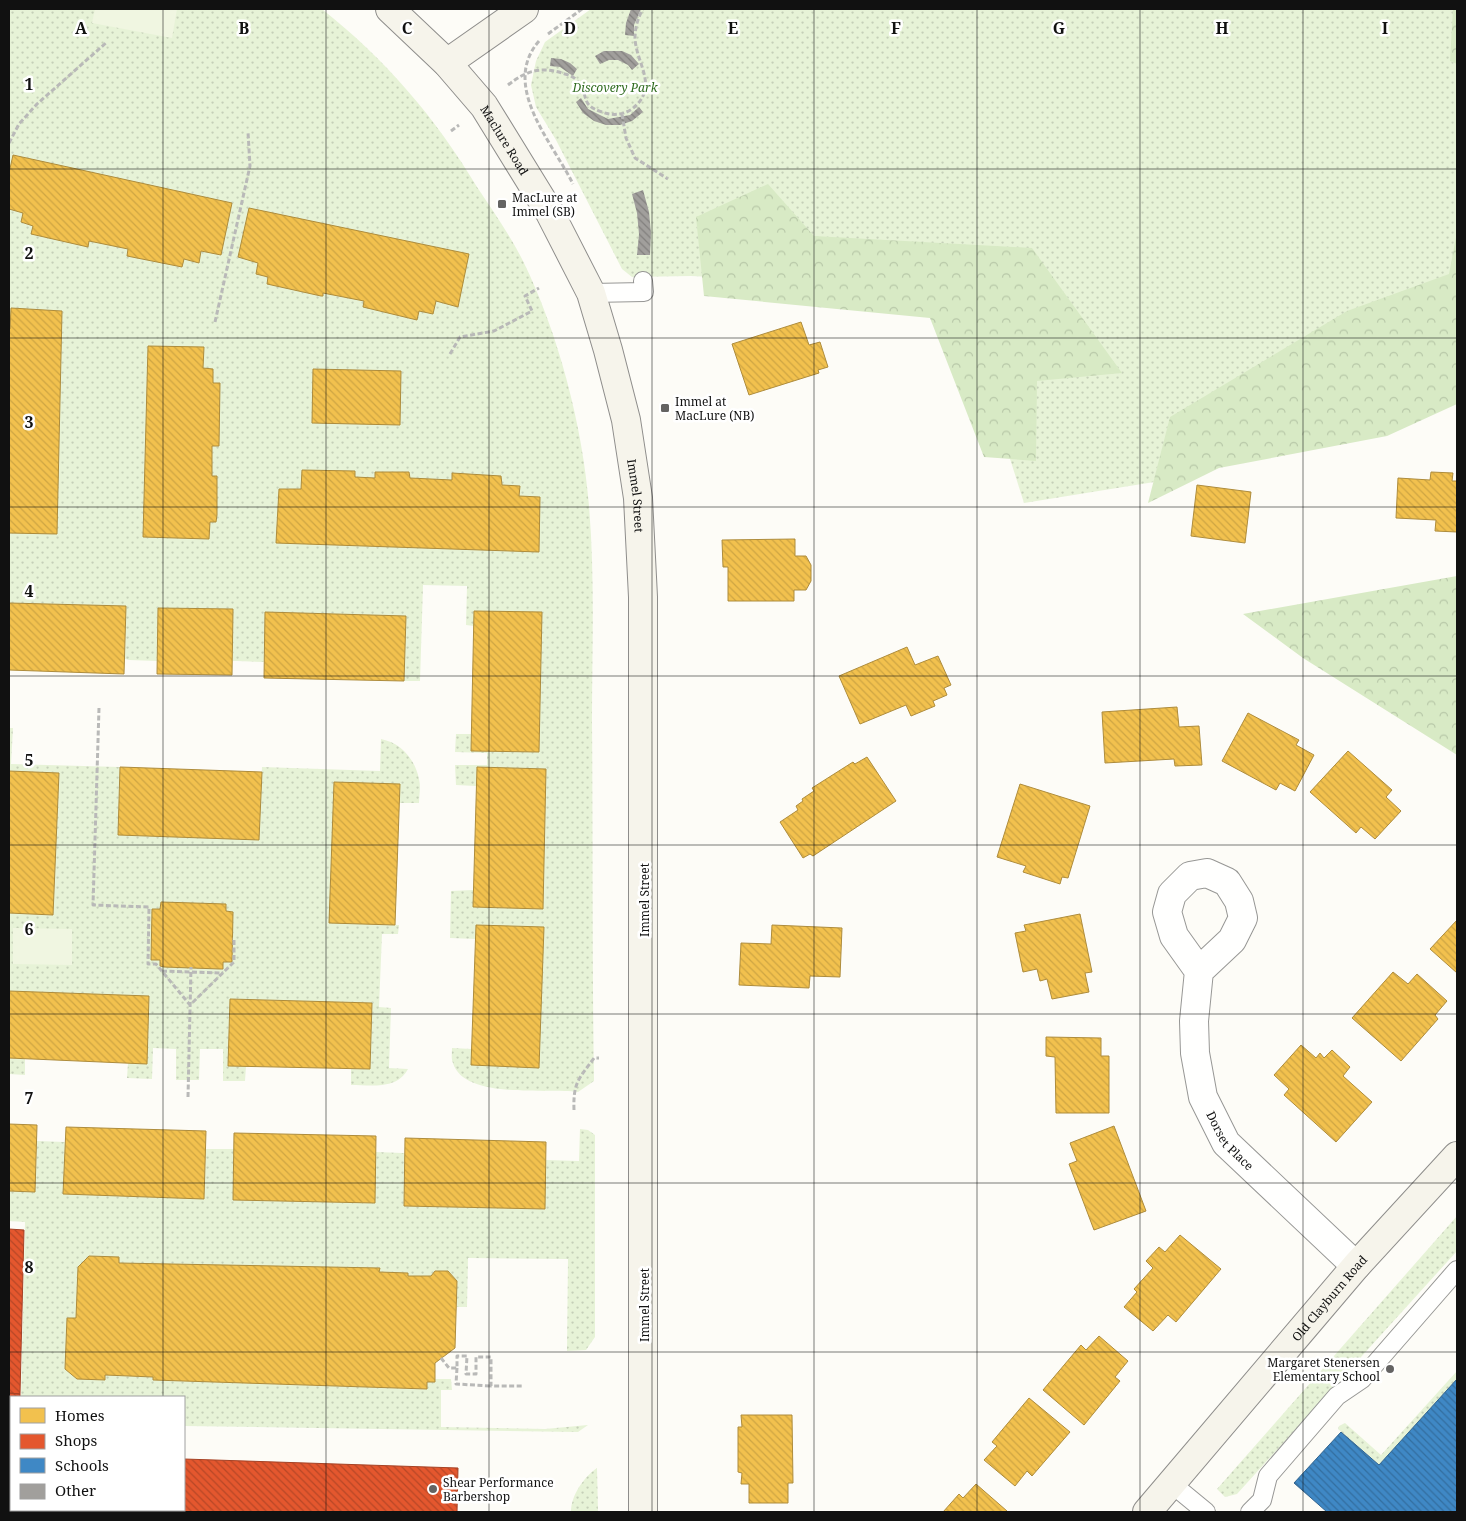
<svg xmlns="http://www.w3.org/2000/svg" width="1466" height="1521" font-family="'Noto Serif',serif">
	<defs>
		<pattern id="green-dots" width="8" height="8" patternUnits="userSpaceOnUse" patternTransform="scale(1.25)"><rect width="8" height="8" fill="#e7f3d7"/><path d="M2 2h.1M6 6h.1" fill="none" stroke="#c5cfb8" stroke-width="1.8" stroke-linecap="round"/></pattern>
		<pattern id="forest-crowns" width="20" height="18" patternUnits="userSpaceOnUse" patternTransform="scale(1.25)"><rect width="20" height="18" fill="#d8eac5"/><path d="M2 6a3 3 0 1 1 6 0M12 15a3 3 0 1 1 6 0" fill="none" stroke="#b8c8a8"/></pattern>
		<pattern id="homes-back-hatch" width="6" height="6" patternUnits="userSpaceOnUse" patternTransform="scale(1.25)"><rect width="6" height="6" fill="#f2c14e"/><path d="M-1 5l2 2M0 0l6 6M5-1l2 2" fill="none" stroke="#cea543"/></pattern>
		<pattern id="shops-back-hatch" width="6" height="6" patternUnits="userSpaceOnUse" patternTransform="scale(1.25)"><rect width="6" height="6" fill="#e4572e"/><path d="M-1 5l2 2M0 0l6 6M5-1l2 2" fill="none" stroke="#b74726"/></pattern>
		<pattern id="schools-back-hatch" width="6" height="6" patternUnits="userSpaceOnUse" patternTransform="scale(1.25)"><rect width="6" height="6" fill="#3f88c5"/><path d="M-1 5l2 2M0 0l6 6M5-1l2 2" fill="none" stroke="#336e9f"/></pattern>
		<pattern id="building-back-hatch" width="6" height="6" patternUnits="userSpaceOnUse" patternTransform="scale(1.25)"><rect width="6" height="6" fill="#a19f9c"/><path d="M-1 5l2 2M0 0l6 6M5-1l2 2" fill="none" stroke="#82807e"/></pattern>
	</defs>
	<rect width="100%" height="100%" fill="#fdfcf7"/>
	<path fill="url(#green-dots)" d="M 9,9 L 322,9 C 386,60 435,117 477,187 C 493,211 510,235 523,261 C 558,332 583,427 589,506 C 595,577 592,650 592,721 C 593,841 592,961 594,1081 L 578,1092 C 548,1088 464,1100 453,1063 C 451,1059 452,1053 452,1048 L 472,1049 L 543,927 L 476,925 L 476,939 L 450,938 L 451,891 L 473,890 L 473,907 L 543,909 L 546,769 L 477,767 L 476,786 L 456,785 L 455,765 L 487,765 L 487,753 L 455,752 L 456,734 L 471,734 L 471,751 L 539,752 L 541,613 L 474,611 L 474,626 L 466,625 L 467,586 L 423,585 L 420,681 L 404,681 L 406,616 L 266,612 L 264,662 L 237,661 L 233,661 L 233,609 L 158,608 L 157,661 L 129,660 L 125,659 L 126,606 L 9,603 Z
		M 591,9 L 1457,9 L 1457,345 L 1179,478 L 1024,503 L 956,289 L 691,276 L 632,277 L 622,269 L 556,140 L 536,107 L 531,85 L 536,61 L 545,42 Z
		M 9,728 L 13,728 L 11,764 L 120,767 L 118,835 L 259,840 L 262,767 L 380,771 L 381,739 C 401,743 415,759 419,779 C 421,787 419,796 419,803 L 400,803 L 400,785 L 330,923 L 399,925 L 398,934 L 382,934 L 379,1007 L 391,1008 L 389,1068 L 408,1069 C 397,1090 371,1085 351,1085 L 351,1069 L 370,1069 L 372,1003 L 230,999 L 246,1066 L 245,1081 L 223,1081 L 223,1049 L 200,1049 L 199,1080 L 176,1080 L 176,1049 L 153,1048 L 152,1079 L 127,1078 L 128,1063 L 147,1063 L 149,996 L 9,991 L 9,913 L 53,915 L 59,773 L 9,771 Z
		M 9,1058 L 25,1059 L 25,1075 L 9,1074 Z
		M 580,1129 L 588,1130 L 595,1135 L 595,1337 L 586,1350 L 567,1351 L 568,1259 L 468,1258 L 467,1307 L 457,1307 L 457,1281 L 448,1271 L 435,1271 L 431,1276 L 408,1276 L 408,1273 L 379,1272 L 379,1268 L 119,1263 L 119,1257 L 89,1256 L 78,1267 L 76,1318 L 67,1318 L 65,1368 L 77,1379 L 105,1380 L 105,1375 L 153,1377 L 153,1380 L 427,1389 L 427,1382 L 434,1382 L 435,1379 L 451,1379 L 452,1390 L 441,1390 L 441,1427 L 545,1429 L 588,1425 L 578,1432 L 184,1426 L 184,1397 L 21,1397 L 25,1222 L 9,1221 L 9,1191 L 35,1192 L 37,1141 L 65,1142 L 64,1194 L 204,1198 L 206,1149 L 234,1149 L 233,1200 L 374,1203 L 376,1152 L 402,1153 L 405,1153 L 404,1206 L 544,1209 L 546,1160 L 579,1161 Z
		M 1457,1216 L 1457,1251 L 1237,1494 L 1225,1497 L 1217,1489 Z
		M 1457,1371 L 1457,1379 L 1379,1465 L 1338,1429 L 1339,1426 L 1345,1423 L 1381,1455 Z
		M 597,1468 L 598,1512 L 571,1512 C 571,1495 584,1477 597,1468 Z"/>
	<path fill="url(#forest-crowns)" d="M 1453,9 L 1457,9 L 1457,64 L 1450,61 Z
		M 768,184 L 814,236 L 1032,248 L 1122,373 L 1037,381 L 1036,461 L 984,457 L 930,318 L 704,296 L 696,217 Z
		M 1457,232 L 1457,404 L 1387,436 L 1219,468 L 1148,503 L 1170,417 L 1347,311 L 1449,274 Z
		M 1457,576 L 1457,755 L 1303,658 L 1243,614 Z"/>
	<path fill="#f0f6e1" d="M 95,9 L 177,9 L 172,38 L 92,23 Z
		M 13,928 L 72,929 L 72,965 L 13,964 Z"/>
	<path fill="url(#homes-back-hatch)" stroke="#ae8c3c" d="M 13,155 L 232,203 L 221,255 L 201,251 L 199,263 L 184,259 L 182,267 L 127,256 L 128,249 L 89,241 L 88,247 L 31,234 L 33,226 L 21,222 L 23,213 L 9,209 L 9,173 Z
		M 249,208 L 469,254 L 458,307 L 436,301 L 433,314 L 419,311 L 417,320 L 363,307 L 364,301 L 323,293 L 323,296 L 321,296 L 267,284 L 268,277 L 256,274 L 258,263 L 238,257 Z
		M 11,308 L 62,311 L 57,534 L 9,533 L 9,329 L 10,329 Z
		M 801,322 L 809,345 L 820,342 L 828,367 L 818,370 L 819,373 L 749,395 L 732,344 Z
		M 148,346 L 204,347 L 203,368 L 213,369 L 213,383 L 220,383 L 219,446 L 212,446 L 212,476 L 217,476 L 217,515 L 216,522 L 210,522 L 209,539 L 143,537 Z
		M 313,369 L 401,371 L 400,425 L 312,423 Z
		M 302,470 L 355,471 L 355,477 L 375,478 L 375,472 L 409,472 L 410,478 L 452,480 L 452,473 L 501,476 L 502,485 L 520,486 L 519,496 L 540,497 L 539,552 L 276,543 L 279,489 L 301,489 Z
		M 1431,472 L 1453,473 L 1452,481 L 1457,481 L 1457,532 L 1435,531 L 1436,520 L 1396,518 L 1398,478 L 1430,480 Z
		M 1197,485 L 1251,492 L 1245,543 L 1191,536 Z
		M 795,539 L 795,556 L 806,556 L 811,565 L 811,581 L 806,590 L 794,590 L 794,601 L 728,601 L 728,567 L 723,567 L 722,540 Z
		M 9,603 L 126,606 L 124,674 L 9,670 Z
		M 158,608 L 233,609 L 232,675 L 157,674 Z
		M 474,611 L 542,612 L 539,752 L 471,751 Z
		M 265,612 L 406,616 L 404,681 L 264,678 Z
		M 907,647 L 915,665 L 938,656 L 951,685 L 944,688 L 947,695 L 933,701 L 935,706 L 911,716 L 906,705 L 860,724 L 839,676 Z
		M 1177,707 L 1179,727 L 1199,726 L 1202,765 L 1175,766 L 1174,759 L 1105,763 L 1102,712 Z
		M 1248,713 L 1299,740 L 1296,745 L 1314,755 L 1295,791 L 1280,783 L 1276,790 L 1222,761 Z
		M 1348,751 L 1392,790 L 1386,797 L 1401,811 L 1375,839 L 1361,827 L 1356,833 L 1310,792 Z
		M 867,757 L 896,801 L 813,856 L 810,854 L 803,858 L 780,822 L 798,810 L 796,806 L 803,801 L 802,799 L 814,791 L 812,788 L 853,762 L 855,764 Z
		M 120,767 L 262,772 L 259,840 L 118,835 Z
		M 477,767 L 546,769 L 543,909 L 473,907 Z
		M 9,771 L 59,773 L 53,915 L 9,913 Z
		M 334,782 L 400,784 L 395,925 L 329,923 Z
		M 1020,784 L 1090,806 L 1068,878 L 1062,877 L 1060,884 L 1023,872 L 1026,866 L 997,857 Z
		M 161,902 L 226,904 L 226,911 L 233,912 L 232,962 L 223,962 L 223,969 L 220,969 L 164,967 L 160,966 L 160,960 L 151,960 L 152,909 L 160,909 Z
		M 1080,914 L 1092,972 L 1085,973 L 1089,992 L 1052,999 L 1047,979 L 1040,981 L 1037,969 L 1023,972 L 1015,933 L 1026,931 L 1024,925 Z
		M 1457,920 L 1457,973 L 1430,949 Z
		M 476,925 L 544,927 L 539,1068 L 471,1065 Z
		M 772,925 L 842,928 L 840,977 L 810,976 L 809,988 L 739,985 L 741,943 L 771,944 Z
		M 1393,972 L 1408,984 L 1417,974 L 1447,1001 L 1435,1015 L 1438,1019 L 1401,1061 L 1352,1018 Z
		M 9,991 L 149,996 L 147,1064 L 9,1058 Z
		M 230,999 L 372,1003 L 370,1069 L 228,1066 Z
		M 1046,1037 L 1101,1038 L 1101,1056 L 1109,1056 L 1109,1113 L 1056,1113 L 1055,1057 L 1046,1056 Z
		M 1301,1045 L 1316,1058 L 1320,1053 L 1324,1058 L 1332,1050 L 1350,1067 L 1343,1076 L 1372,1102 L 1336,1142 L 1284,1095 L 1289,1089 L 1274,1075 Z
		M 9,1124 L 37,1125 L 35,1192 L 9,1191 Z
		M 1114,1126 L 1146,1211 L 1094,1230 L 1069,1164 L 1077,1161 L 1070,1143 Z
		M 66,1127 L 206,1131 L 204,1199 L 63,1194 Z
		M 234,1133 L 376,1136 L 375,1203 L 233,1200 Z
		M 405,1138 L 546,1142 L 545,1209 L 404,1206 Z
		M 1180,1235 L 1221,1269 L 1176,1322 L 1168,1315 L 1153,1331 L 1124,1307 L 1137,1292 L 1134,1289 L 1153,1268 L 1146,1261 L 1159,1247 L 1165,1252 Z
		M 89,1256 L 119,1257 L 119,1263 L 380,1268 L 379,1272 L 408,1273 L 408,1276 L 431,1276 L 435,1271 L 448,1271 L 457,1281 L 455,1348 L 435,1363 L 435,1382 L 427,1382 L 427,1389 L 153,1380 L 153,1377 L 105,1375 L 105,1380 L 77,1379 L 65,1369 L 67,1318 L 76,1318 L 78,1267 Z
		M 1099,1336 L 1128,1361 L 1115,1377 L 1120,1381 L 1084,1425 L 1043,1390 L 1081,1345 L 1086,1350 Z
		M 1029,1398 L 1070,1432 L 1032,1476 L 1027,1471 L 1015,1486 L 984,1460 L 997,1446 L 992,1442 Z
		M 741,1415 L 792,1415 L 793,1483 L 788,1483 L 788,1503 L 749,1503 L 749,1484 L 741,1484 L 742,1473 L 738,1472 L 738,1427 L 742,1427 Z
		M 976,1484 L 1007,1511 L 1006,1512 L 943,1512 L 959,1494 L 963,1498 Z"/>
	<path fill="url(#shops-back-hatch)" stroke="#a54225" d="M 9,1229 L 24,1230 L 20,1394 L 9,1393 Z
		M 9,1393 L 20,1394 L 20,1397 L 11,1397 L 11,1501 L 9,1499 Z
		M 184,1459 L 458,1468 L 457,1512 L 21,1512 L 19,1510 L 184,1510 Z"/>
	<path fill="url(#schools-back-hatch)" stroke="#31648f" d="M 1457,1379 L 1457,1512 L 1327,1512 L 1294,1483 L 1341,1432 L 1379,1465 Z"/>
	<path fill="url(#building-back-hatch)" d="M 631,9 L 641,9 L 634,25 L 634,36 L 625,35 L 626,23 Z
		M 604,51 L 622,51 L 631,55 L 639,64 L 632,70 L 628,65 L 618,60 L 609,60 L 600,64 L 595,56 Z
		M 551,58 L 561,59 L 570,63 L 577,69 L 573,76 L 560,67 L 550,66 Z
		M 581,98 L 588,109 L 608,119 L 630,115 L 639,107 L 643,112 L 632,121 L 620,125 L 606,125 L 594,121 L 583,113 L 576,102 Z
		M 643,190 L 649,212 L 651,233 L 650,255 L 637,255 L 639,234 L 637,213 L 632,194 Z"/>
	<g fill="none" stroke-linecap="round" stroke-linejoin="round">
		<g stroke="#979795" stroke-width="20">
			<path id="lane" d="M 591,293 L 644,292 L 643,281
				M 1172,1484 L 1206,1512
				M 1250,1512 L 1262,1500 L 1268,1476 L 1337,1396 L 1362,1379 L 1457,1270"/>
		</g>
		<g stroke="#979795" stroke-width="30">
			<g id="street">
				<path id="s1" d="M 1199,971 L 1174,936 L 1167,912 L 1172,894 L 1190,876 L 1207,873 L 1227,882 L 1239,901 L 1243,918 L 1232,940 L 1199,971 L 1194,1021 L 1195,1053 L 1203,1097 L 1226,1143 L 1356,1266"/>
			</g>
		</g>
		<g stroke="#8e8d8b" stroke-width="30">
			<g id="secondary">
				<path id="s2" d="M 390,9 L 447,63 L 484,106 L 550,213 L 591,293 L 608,350 L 626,420 L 638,498 L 643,597 L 643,1512"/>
				<path d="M 447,63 L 524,9"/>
				<path id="s3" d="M 1147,1512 L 1356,1266 L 1457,1156"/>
			</g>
		</g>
		<path stroke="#b9b9b8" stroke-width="3" stroke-dasharray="5 2.5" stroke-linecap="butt" d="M 548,34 L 582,9
			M 539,41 C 500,86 553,143 573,184
			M 508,85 C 527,70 542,66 565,74 C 572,76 576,78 580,85 C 589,99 581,105 602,112 C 613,116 623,115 632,109 C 660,87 636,64 635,38 C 635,28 638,17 643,9
			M 622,114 L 626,138 L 635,158 L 668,179
			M 451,131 L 459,125
			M 9,143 L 19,124 L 37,104 L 107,42
			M 215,322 L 250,166 L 248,132
			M 450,354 L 460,337 L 494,331 L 532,311 L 525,296 L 539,288
			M 99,708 L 93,905 L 149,907 L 148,964 L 156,964 L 190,1005 L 234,962 L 234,939 L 232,939
			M 162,971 L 223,973
			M 188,1097 L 191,967
			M 574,1110 C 573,1082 579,1079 594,1058 L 599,1058
			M 441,1358 L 449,1368 L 457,1368 L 457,1356 L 467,1356 L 466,1374 L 476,1374 L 476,1357 L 491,1357 L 491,1386 L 523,1386
			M 457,1368 L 456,1384 L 491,1386"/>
		<use href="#lane" stroke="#fffffe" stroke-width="18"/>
		<use href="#street" stroke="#fffffe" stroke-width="28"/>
		<use href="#secondary" stroke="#f6f4eb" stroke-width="28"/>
	</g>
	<path fill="none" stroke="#111" stroke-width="1" stroke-opacity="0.55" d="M 163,9 L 163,1397M 326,9 L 326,1512M 489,9 L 489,1512M 652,9 L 652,1512M 814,9 L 814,1512M 977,9 L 977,1512M 1140,9 L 1140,1512M 1303,9 L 1303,1512M 9,169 L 1457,169M 9,338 L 1457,338M 9,507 L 1457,507M 9,676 L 1457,676M 9,845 L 1457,845M 9,1014 L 1457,1014M 9,1183 L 1457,1183M 9,1352 L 1457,1352M 163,1510 L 163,1512"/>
	<g fill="#646362" stroke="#fff" stroke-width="2">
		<rect x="497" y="199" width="10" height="10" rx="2.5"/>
		<rect x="660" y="403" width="10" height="10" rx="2.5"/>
		<circle cx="1390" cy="1369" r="5"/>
		<circle cx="433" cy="1489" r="5"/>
	</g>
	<g text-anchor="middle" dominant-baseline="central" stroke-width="5" stroke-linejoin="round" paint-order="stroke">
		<g font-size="12" font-style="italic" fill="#2f6b1f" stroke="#fff">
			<text x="615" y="87">Discovery Park</text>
		</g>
		<g font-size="12" fill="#111" stroke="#fff">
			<text stroke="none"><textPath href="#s2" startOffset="175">Maclure Road</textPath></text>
			<text stroke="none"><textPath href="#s2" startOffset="559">Immel Street</textPath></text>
			<text transform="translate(644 900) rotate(-90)">Immel Street</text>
			<text stroke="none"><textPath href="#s1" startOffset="440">Dorset Place</textPath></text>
			<text stroke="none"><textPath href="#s3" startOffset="281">Old Clayburn Road</textPath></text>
			<text transform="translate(644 1305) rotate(-90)">Immel Street</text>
		</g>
		<g font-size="12" fill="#111" stroke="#fff" text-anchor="start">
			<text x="512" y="197">MacLure at<tspan x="512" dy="14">Immel (SB)</tspan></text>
			<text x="675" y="401">Immel at<tspan x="675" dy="14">MacLure (NB)</tspan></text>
			<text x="1380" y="1362" text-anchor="end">Margaret Stenersen<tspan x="1380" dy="14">Elementary School</tspan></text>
			<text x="443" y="1482">Shear Performance<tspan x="443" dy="14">Barbershop</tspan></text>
		</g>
	</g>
	<g font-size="16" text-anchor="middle" font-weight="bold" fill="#111" stroke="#fff" stroke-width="5" stroke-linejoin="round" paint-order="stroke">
		<text x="81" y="34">A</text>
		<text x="244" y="34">B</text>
		<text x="407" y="34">C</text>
		<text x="570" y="34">D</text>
		<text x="733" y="34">E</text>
		<text x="896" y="34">F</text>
		<text x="1059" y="34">G</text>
		<text x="1222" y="34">H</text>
		<text x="1385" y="34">I</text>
		<text x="29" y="90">1</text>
		<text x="29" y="259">2</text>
		<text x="29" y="428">3</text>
		<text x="29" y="597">4</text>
		<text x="29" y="766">5</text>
		<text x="29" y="935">6</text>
		<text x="29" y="1104">7</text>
		<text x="29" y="1273">8</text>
	</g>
	<rect width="1466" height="1521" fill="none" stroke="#111111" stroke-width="20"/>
	<rect x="10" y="1396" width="175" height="115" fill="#ffffff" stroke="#a0a0a0"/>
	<rect x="20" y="1408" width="25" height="15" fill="#f2c14e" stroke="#a0a0a0"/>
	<text x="55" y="1421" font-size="15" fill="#111111">Homes</text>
	<rect x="20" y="1434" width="25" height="15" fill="#e4572e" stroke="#a0a0a0"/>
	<text x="55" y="1446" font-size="15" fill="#111111">Shops</text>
	<rect x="20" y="1458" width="25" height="15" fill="#3f88c5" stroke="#a0a0a0"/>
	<text x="55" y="1471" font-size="15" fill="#111111">Schools</text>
	<rect x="20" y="1484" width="25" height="15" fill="#a19f9c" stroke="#a0a0a0"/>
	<text x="55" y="1496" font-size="15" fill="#111111">Other</text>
</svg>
